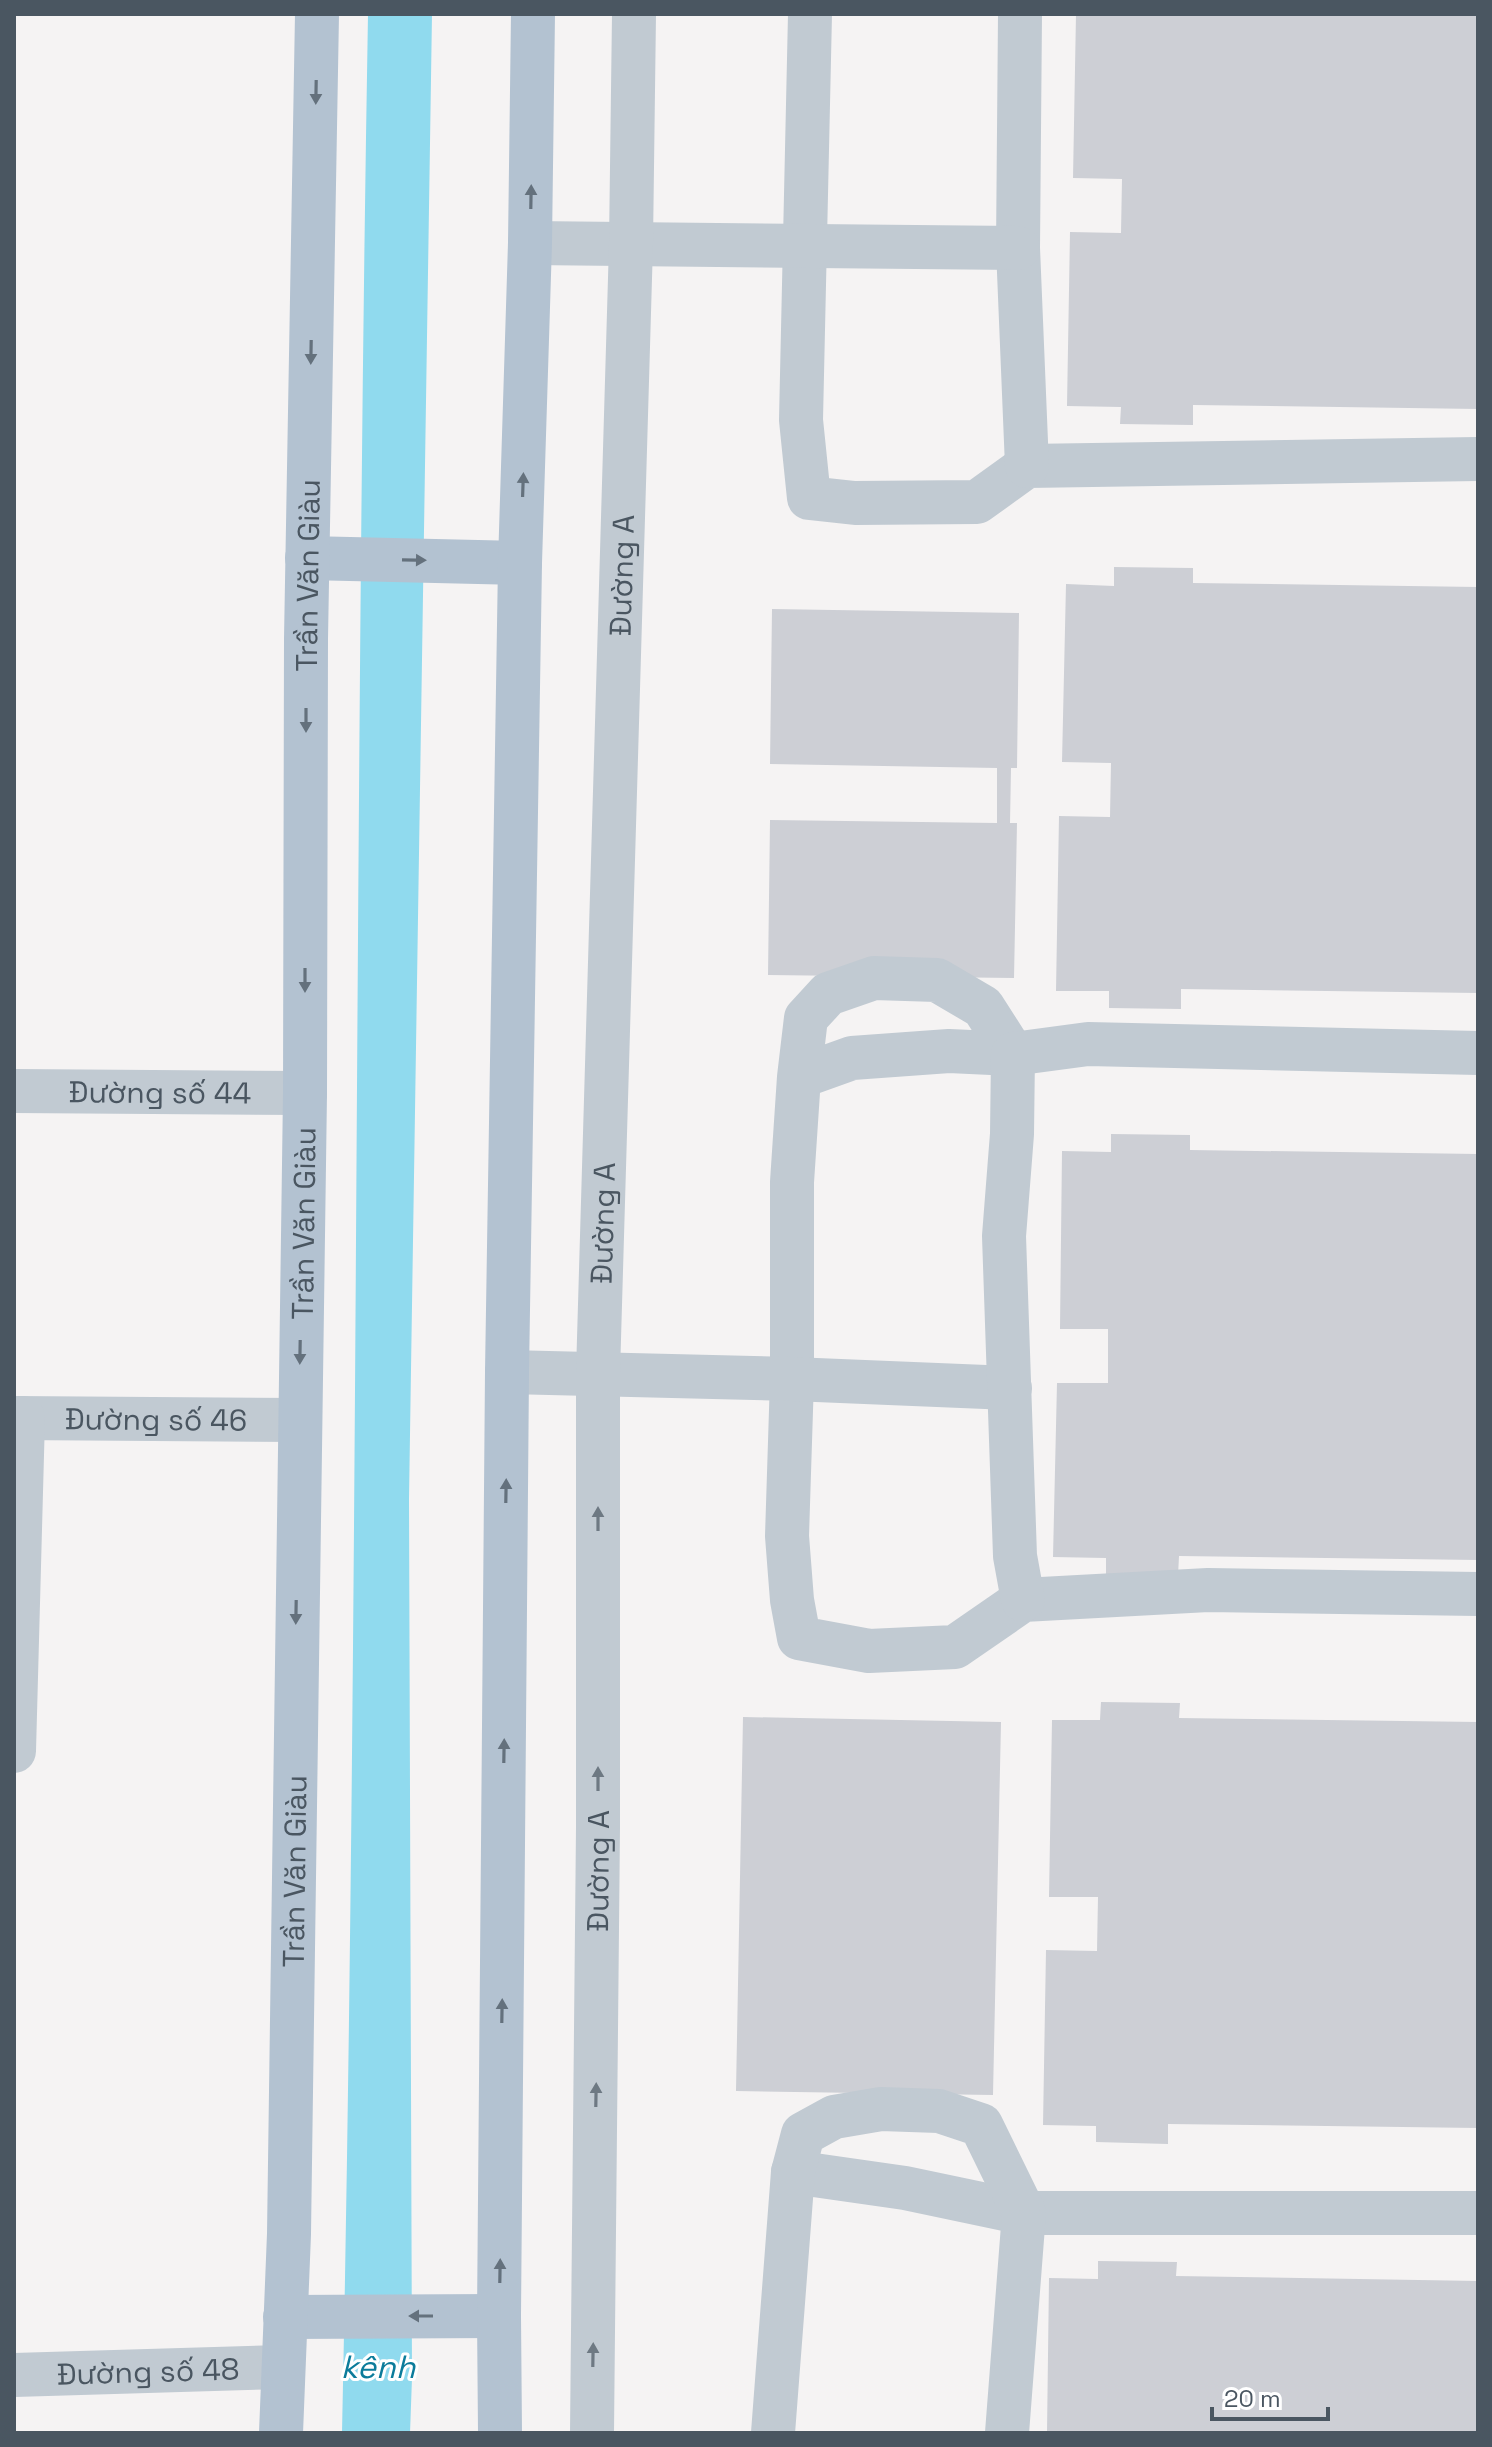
<svg xmlns="http://www.w3.org/2000/svg" width="1492" height="2447" font-family="'Space Grotesk',sans-serif">
	<rect width="100%" height="100%" fill="#f5f3f3"/>
	<path fill="#90daee" d="M 368,14 L 432,14 L 409,1499 L 412,2378 L 410,2433 L 342,2433 C 359,1627 354,820 368,14 Z"/>
	<path fill="#cdcfd5" d="M 1076,14 L 1478,14 L 1478,409 L 1193,405 L 1193,425 L 1120,424 L 1121,407 L 1067,406 L 1070,232 L 1121,233 L 1122,179 L 1073,178 Z
		M 1114,567 L 1193,568 L 1193,583 L 1478,587 L 1478,993 L 1181,989 L 1181,1009 L 1109,1008 L 1109,991 L 1056,991 L 1059,816 L 1110,817 L 1111,763 L 1062,762 L 1066,584 L 1114,586 Z
		M 772,609 L 1019,613 L 1017,768 L 1011,768 L 1010,823 L 1017,823 L 1014,978 L 768,975 L 770,820 L 997,823 L 997,768 L 770,764 Z
		M 1111,1134 L 1190,1135 L 1190,1150 L 1478,1154 L 1478,1560 L 1179,1556 L 1178,1576 L 1106,1575 L 1106,1558 L 1053,1557 L 1057,1383 L 1108,1383 L 1108,1329 L 1060,1329 L 1062,1151 L 1111,1152 Z
		M 1101,1702 L 1180,1703 L 1179,1718 L 1478,1722 L 1478,2128 L 1168,2124 L 1168,2144 L 1096,2142 L 1096,2126 L 1043,2125 L 1046,1950 L 1097,1951 L 1098,1897 L 1049,1897 L 1052,1720 L 1100,1720 Z
		M 743,1717 L 1001,1722 L 993,2095 L 736,2091 Z
		M 1098,2261 L 1177,2262 L 1176,2276 L 1478,2281 L 1478,2433 L 1047,2433 L 1049,2278 L 1098,2279 Z"/>
	<g fill="none" stroke-linecap="round" stroke-linejoin="round">
		<g stroke="#c1cad2" stroke-width="44">
			<path d="M 810,14 L 801,420 L 809,498 L 855,503 L 977,502 L 1027,466 L 1478,459"/>
			<path d="M 1020,14 L 1018,248 L 1027,466"/>
			<path d="M 530,243 L 1018,248"/>
			<path d="M 799,1077 L 852,1058 L 949,1051 L 1013,1054 L 983,1007 L 937,980 L 874,978 L 828,994 L 806,1018 L 799,1077 L 792,1182 L 792,1379 L 787,1536 L 792,1600 L 799,1638 L 869,1651 L 955,1647 L 1023,1600 L 1208,1590 L 1478,1594"/>
			<path id="s1" d="M 14,1091 L 305,1093"/>
			<path d="M 507,1372 L 792,1379 L 1010,1388"/>
			<path id="s2" d="M 14,1418 L 299,1420"/>
			<path d="M 1023,1600 L 1015,1556 L 1004,1236 L 1012,1134 L 1013,1054 L 1088,1044 L 1478,1053"/>
			<path d="M 14,1751 L 23,1418"/>
			<path d="M 793,2172 L 905,2188 L 1024,2213 L 1478,2213"/>
			<path id="s3" d="M 14,2375 L 283,2367"/>
			<path id="s4" d="M 592,2433 L 598,1827 L 598,1373 L 631,244 L 634,14"/>
			<path d="M 773,2433 L 793,2172 L 803,2134 L 834,2117 L 881,2109 L 939,2111 L 981,2125 L 1024,2213 L 1007,2433"/>
		</g>
		<g stroke="#b3c2d1" stroke-width="44">
			<path d="M 307,558 L 520,563"/>
			<path d="M 285,2317 L 499,2316"/>
			<path id="s5" d="M 281,2433 L 289,2234 L 305,1093 L 306,639 L 317,14"/>
			<path d="M 500,2433 L 499,2316 L 507,1372 L 520,563 L 530,243 L 533,14"/>
		</g>
	</g>
	<defs><path id="oneway-solid" d="M-6-.8H1V-3.2L6.5 0L1 3.2V.8H-6Z" transform="scale(2)"/></defs>
	<g fill="#64717d">
		<use href="#oneway-solid" transform="translate(316 92) rotate(91)"/>
		<use href="#oneway-solid" transform="translate(531 197) rotate(-89)"/>
		<use href="#oneway-solid" transform="translate(311 352) rotate(91)"/>
		<use href="#oneway-solid" transform="translate(523 485) rotate(-88)"/>
		<use href="#oneway-solid" transform="translate(414 560) rotate(1)"/>
		<use href="#oneway-solid" transform="translate(306 720) rotate(90)"/>
		<use href="#oneway-solid" transform="translate(305 980) rotate(90)"/>
		<use href="#oneway-solid" transform="translate(300 1352) rotate(91)"/>
		<use href="#oneway-solid" transform="translate(506 1491) rotate(-89)"/>
		<use href="#oneway-solid" transform="translate(296 1612) rotate(91)"/>
		<use href="#oneway-solid" transform="translate(504 1751) rotate(-89)"/>
		<use href="#oneway-solid" transform="translate(502 2011) rotate(-89)"/>
		<use href="#oneway-solid" transform="translate(500 2271) rotate(-89)"/>
		<use href="#oneway-solid" transform="translate(421 2316) rotate(180)"/>
	</g>
	<g fill="#6e7983">
		<use href="#oneway-solid" transform="translate(598 1519) rotate(-90)"/>
		<use href="#oneway-solid" transform="translate(598 1779) rotate(-90)"/>
		<use href="#oneway-solid" transform="translate(596 2095) rotate(-89)"/>
		<use href="#oneway-solid" transform="translate(593 2355) rotate(-89)"/>
	</g>
	<g text-anchor="middle" dominant-baseline="central" stroke-width="6" stroke-linejoin="round" paint-order="stroke">
		<g font-size="30" fill="#4a5661" stroke="#fff">
			<text stroke="none"><textPath href="#s5" startOffset="1858">Trần Văn Giàu</textPath></text>
			<text stroke="none"><textPath href="#s4" startOffset="1858">Đường A</textPath></text>
			<text stroke="none"><textPath href="#s1" startOffset="146">Đường số 44</textPath></text>
			<text stroke="none"><textPath href="#s4" startOffset="1210">Đường A</textPath></text>
			<text stroke="none"><textPath href="#s5" startOffset="1210">Trần Văn Giàu</textPath></text>
			<text stroke="none"><textPath href="#s2" startOffset="142">Đường số 46</textPath></text>
			<text stroke="none"><textPath href="#s5" startOffset="562">Trần Văn Giàu</textPath></text>
			<text stroke="none"><textPath href="#s4" startOffset="562">Đường A</textPath></text>
			<text stroke="none"><textPath href="#s3" startOffset="134">Đường số 48</textPath></text>
		</g>
		<g font-size="32" font-style="italic" fill="#0c7c9b" stroke="#fff">
			<text x="378" y="2367">kênh</text>
		</g>
	</g>
	<rect width="1492" height="2447" fill="none" stroke="#4a5661" stroke-width="32"/>
	<path d="M1212 2407v12h116v-12" fill="none" stroke="#4a5661" stroke-width="4"/>
	<text x="1224" y="2407" font-size="24" fill="#4a5661" stroke="#ffffff" stroke-width="6" paint-order="stroke">20 m</text>
</svg>
